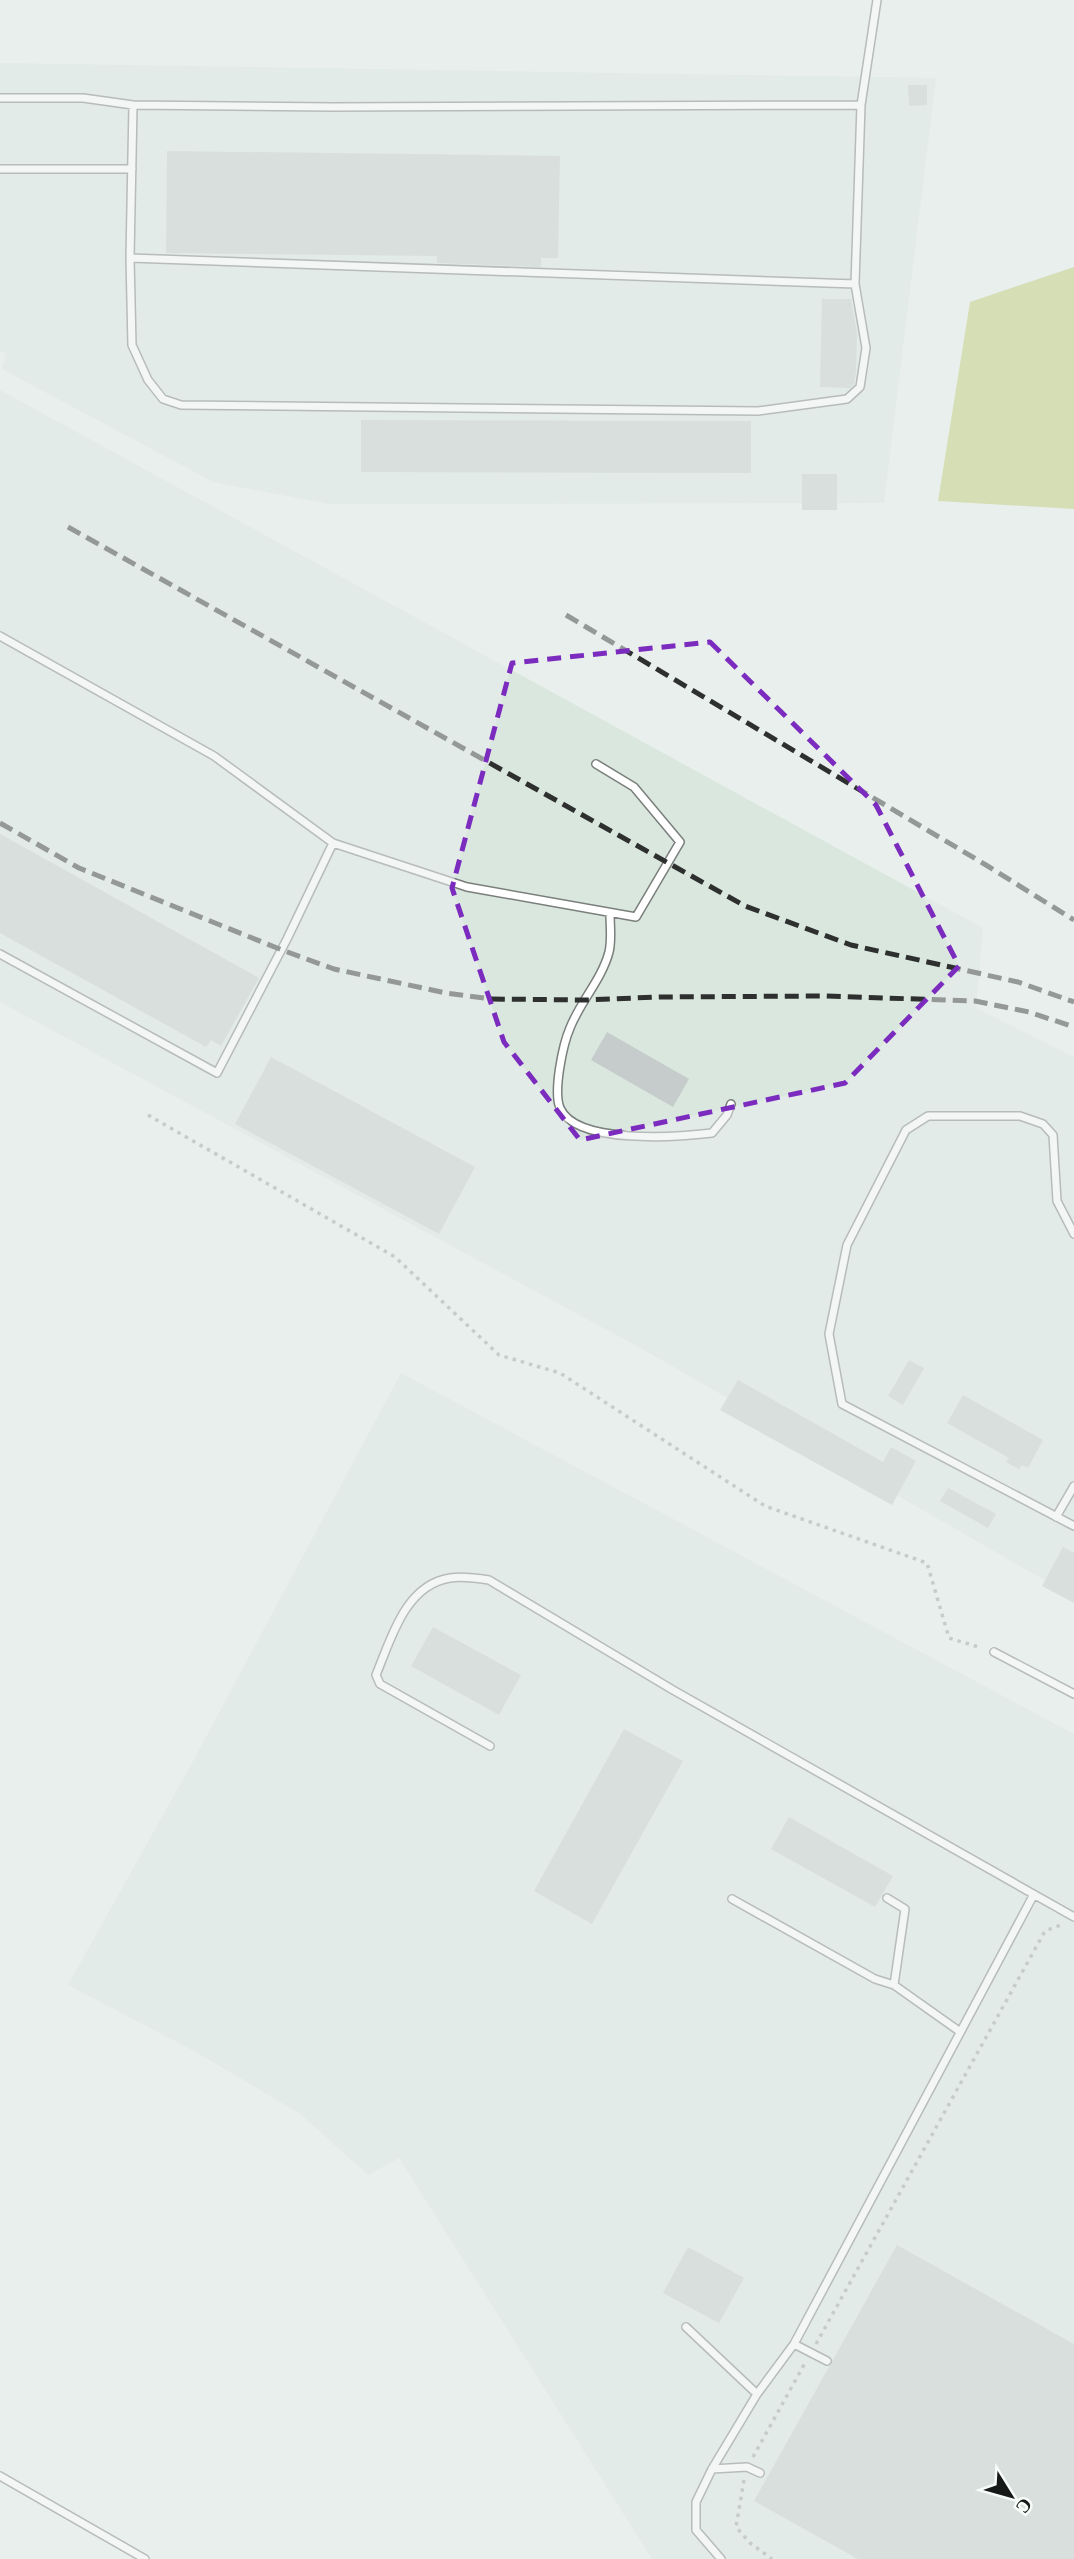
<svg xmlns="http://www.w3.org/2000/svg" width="1074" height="2559" font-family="'Times New Roman',serif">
	<rect width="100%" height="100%" fill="#e9efec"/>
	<path fill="#dae7df" d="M 0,63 L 936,78 L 884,503 L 328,504 L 213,482 L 2,369 L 6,353 L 0,351 Z
		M 0,390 L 983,928 L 976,1008 L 1074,1057 L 1074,1597 L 644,1350 L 0,1002 Z
		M 401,1373 L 1074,1734 L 1074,2559 L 652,2559 L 399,2158 L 368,2175 L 299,2113 L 194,2051 L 68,1985 L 192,1763 Z"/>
	<path fill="#beca72" d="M 1074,267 L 1074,509 L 938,501 L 970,302 Z"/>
	<path fill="#c5cccb" d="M 908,85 L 927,85 L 927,105 L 909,106 Z
		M 167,151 L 560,156 L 558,258 L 541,258 L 541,267 L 437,263 L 437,256 L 166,253 Z
		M 822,299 L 851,299 L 857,333 L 856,372 L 854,384 L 850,388 L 820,387 Z
		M 361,420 L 751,421 L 751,473 L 361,472 Z
		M 802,474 L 837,474 L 837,510 L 802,510 Z
		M 0,834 L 259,978 L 221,1046 L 211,1040 L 206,1047 L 0,933 Z
		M 607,1032 L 689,1079 L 673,1107 L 591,1060 Z
		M 271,1057 L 475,1167 L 439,1234 L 235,1124 Z
		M 909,1360 L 924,1368 L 903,1405 L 888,1396 Z
		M 738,1380 L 883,1462 L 891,1447 L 916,1461 L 892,1505 L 720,1410 Z
		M 963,1395 L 1043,1440 L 1028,1468 L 1022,1465 L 1019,1469 L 1006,1462 L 1009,1458 L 947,1423 Z
		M 948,1488 L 996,1514 L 988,1528 L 940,1501 Z
		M 1063,1547 L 1074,1553 L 1074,1603 L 1042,1586 Z
		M 433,1627 L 521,1675 L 499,1715 L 411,1666 Z
		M 624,1729 L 683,1761 L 592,1924 L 534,1891 Z
		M 789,1817 L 893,1876 L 875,1907 L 771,1849 Z
		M 897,2245 L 1074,2344 L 1074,2559 L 858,2559 L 754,2501 Z
		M 688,2247 L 744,2278 L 719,2323 L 663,2293 Z"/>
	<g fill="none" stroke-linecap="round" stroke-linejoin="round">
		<g stroke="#7a7f7c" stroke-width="10">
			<path id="service" d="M 0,98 L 83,98 L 133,105 L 332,107 L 861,105
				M 133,105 L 130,258 L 132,345 L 148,380 L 163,399 L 181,405 L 758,411 L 847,399 L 860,387 L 866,348 L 855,284 L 861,105 L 877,0
				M 0,169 L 132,169
				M 130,258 L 855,284
				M 0,636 L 214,756 L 333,843 L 467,887 L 636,917 L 680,842 L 634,787 L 596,764
				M 610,914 C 610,926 612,940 609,952 C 602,979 580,1002 570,1028 C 563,1044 553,1091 560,1108 C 576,1145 678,1137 712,1133 L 727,1115 L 731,1104
				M 0,954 L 217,1073 L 287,939 L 333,843
				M 1074,1234 L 1057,1201 L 1053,1135 L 1043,1124 L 1020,1116 L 928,1116 L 906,1130 L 847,1245 L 829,1334 L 842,1404 L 1074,1526
				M 1056,1517 L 1074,1486
				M 994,1652 L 1074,1694
				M 490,1746 L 380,1684 L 376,1675 C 391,1639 405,1585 450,1578 C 463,1576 476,1578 489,1580 L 673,1690 L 1074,1917
				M 887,1898 L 905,1909 L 894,1985
				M 732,1899 L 875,1979 L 894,1985 L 959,2031
				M 686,2327 L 757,2394
				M 794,2344 L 827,2361
				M 712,2469 L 747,2467 L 760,2473
				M 0,2476 L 145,2559
				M 721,2559 L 696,2530 L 696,2502 L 712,2469 L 757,2394 L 794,2344 L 1033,1896"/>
		</g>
		<path stroke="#9ea3a1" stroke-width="3.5" stroke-dasharray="3.5 5" stroke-linecap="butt" d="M 148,1115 L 395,1257 L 499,1355 L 560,1373 L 765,1506 L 927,1563 L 949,1638 L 982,1648
			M 816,2344 L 1045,1931 L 1061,1925
			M 753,2457 L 805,2363
			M 744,2480 L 736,2527 L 750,2543 L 772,2559"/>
		<use href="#service" stroke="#fff" stroke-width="7"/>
		<path stroke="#2e302f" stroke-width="5" stroke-dasharray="14 7" stroke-linecap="butt" d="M 68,527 L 745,906 L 851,945 L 1018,982 L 1074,1002
			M 566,615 L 986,865 L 1074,920
			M 0,823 L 79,868 L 282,950 L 334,969 L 446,993 L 491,999 L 586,1000 L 659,997 L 825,996 L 975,1001 L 1029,1012 L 1074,1027"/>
	</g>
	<path d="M0 0H1074V2559H0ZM 710,642 L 876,805 L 959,966 L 845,1083 L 580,1140 L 504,1042 L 452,888 L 512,663 Z" fill="#e9efec" fill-opacity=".55" fill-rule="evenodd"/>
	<path fill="none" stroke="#7b2cbf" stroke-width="5" stroke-dasharray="14 9" stroke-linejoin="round" d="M 710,642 L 876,805 L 959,966 L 845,1083 L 580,1140 L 504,1042 L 452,888 L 512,663 Z"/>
	<g transform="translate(1011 2496) rotate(127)" stroke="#f7fcf9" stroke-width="5" paint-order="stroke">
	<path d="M0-5L12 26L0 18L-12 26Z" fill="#171918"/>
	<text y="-10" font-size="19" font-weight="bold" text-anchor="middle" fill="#171918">С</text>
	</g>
</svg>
